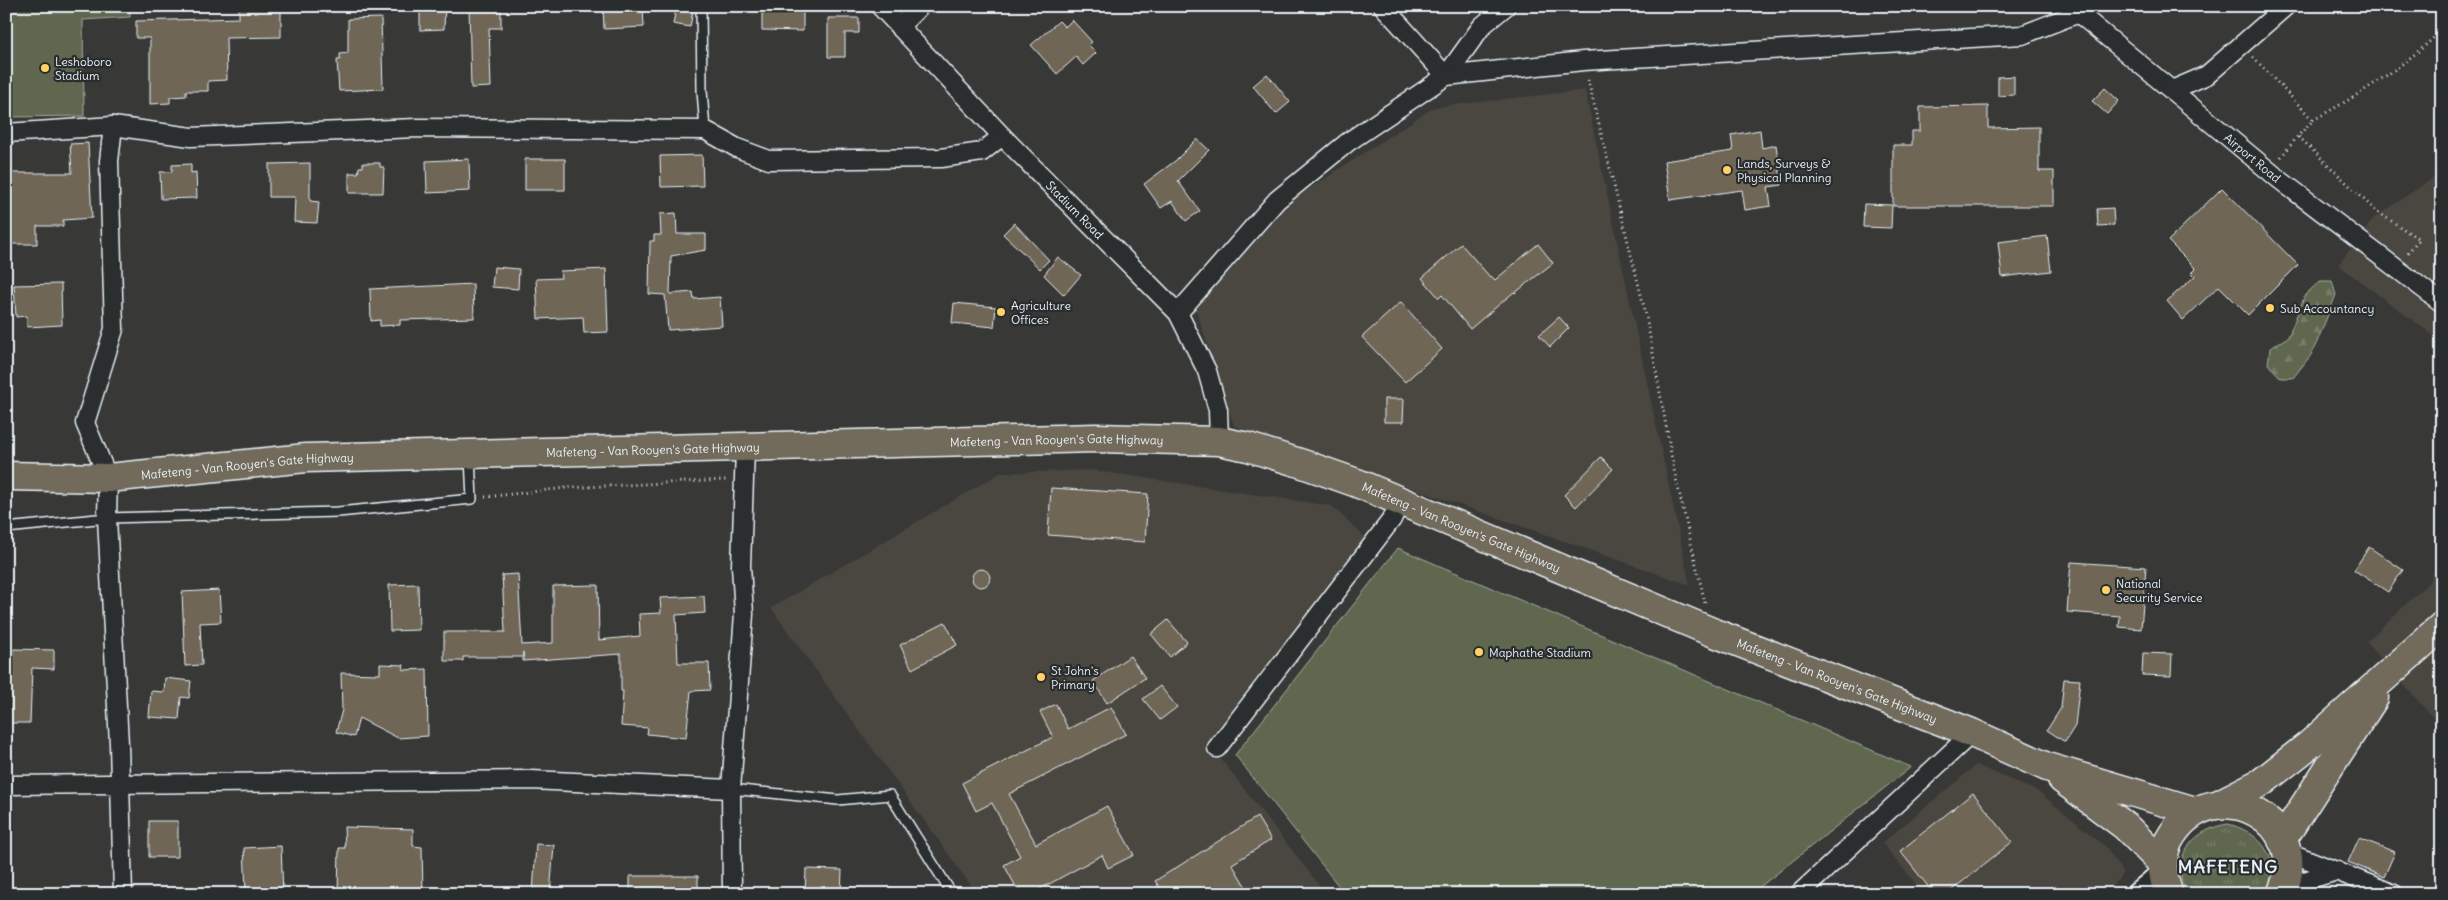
<svg xmlns="http://www.w3.org/2000/svg" width="2448" height="900" font-family="Delius,sans-serif">
	<defs>
		<pattern id="grass-tufts" width="24" height="20" patternUnits="userSpaceOnUse" patternTransform="scale(1.25)"><rect width="24" height="20" fill="#5f684f"/><path d="M3 7l-1-3M5 7V3M7 7l1-3M15 17l-1-3M17 17v-4M19 17l1-3" fill="none" stroke="#767e69"/></pattern>
		<pattern id="forest-firs" width="22" height="20" patternUnits="userSpaceOnUse" patternTransform="scale(1.25)"><rect width="22" height="20" fill="#5f684f"/><path d="M5 1l3.5 6h-7zM16 11l3.5 6h-7z" fill="#767e69"/></pattern>
	</defs>
	<rect width="100%" height="100%" fill="#383836"/>
	<filter id="ink" filterUnits="userSpaceOnUse"><feTurbulence type="fractalNoise" baseFrequency=".02" numOctaves="2"/><feDisplacementMap in="SourceGraphic" scale="10" xChannelSelector="R" yChannelSelector="G"/><feConvolveMatrix kernelMatrix="1 2 1 2 8 2 1 2 1" color-interpolation-filters="sRGB"/></filter>
	<g filter="url(#ink)">
		<path fill="#484640" d="M 1585,90 L 1690,585 L 1234,426 L 1195,307 L 1289,202 L 1434,107 Z
			M 2442,172 L 2442,342 L 2338,265 L 2374,218 Z
			M 1091,470 L 1332,506 L 1366,538 L 1210,745 L 1326,894 L 977,894 L 771,608 L 1000,473 Z
			M 2442,550 L 2442,728 L 2366,642 L 2430,581 Z
			M 1976,765 L 2039,792 L 2106,847 L 2124,873 L 2105,894 L 1924,894 L 1882,843 Z"/>
		<path fill="url(#grass-tufts)" stroke="#a4aca4" d="M 2228,824 C 2261,832 2285,861 2264,894 L 2188,894 C 2167,859 2193,829 2228,824 Z"/>
		<path fill="url(#forest-firs)" stroke="#a4aca4" d="M 2320,281 L 2332,281 L 2336,295 L 2317,342 L 2311,355 L 2293,378 L 2281,378 L 2268,364 L 2270,348 L 2288,337 L 2305,295 Z"/>
		<path fill="#5f684f" stroke="#a4aca4" d="M 6,6 L 130,6 L 130,17 L 83,20 L 84,116 L 6,117 Z
			M 1398,548 L 1911,767 L 1751,894 L 1345,894 L 1235,755 Z"/>
		<path fill="#6f6656" stroke="#e8f1f8" d="M 239,6 L 281,6 L 281,37 L 226,38 L 227,80 L 208,81 L 208,91 L 186,91 L 186,96 L 170,97 L 170,103 L 150,104 L 150,38 L 136,38 L 136,21 L 239,18 Z
			M 420,6 L 445,6 L 444,29 L 420,30 Z
			M 469,6 L 501,6 L 501,28 L 489,28 L 491,87 L 471,88 Z
			M 603,6 L 643,6 L 644,27 L 604,29 Z
			M 762,6 L 803,6 L 803,31 L 762,30 Z
			M 676,8 L 693,11 L 690,27 L 673,24 Z
			M 381,18 L 383,89 L 339,91 L 337,60 L 340,60 L 340,54 L 348,53 L 348,19 Z
			M 828,18 L 859,18 L 859,33 L 845,33 L 845,57 L 828,57 Z
			M 1072,20 L 1092,42 L 1089,45 L 1096,53 L 1083,65 L 1076,57 L 1057,74 L 1031,45 L 1059,21 L 1065,27 Z
			M 1267,74 L 1290,102 L 1276,114 L 1253,86 Z
			M 2014,76 L 2014,95 L 1998,96 L 1998,77 Z
			M 2105,88 L 2119,101 L 2107,114 L 2092,101 Z
			M 1988,106 L 1988,128 L 2039,127 L 2039,171 L 2054,171 L 2054,206 L 1893,206 L 1893,145 L 1912,145 L 1912,131 L 1920,131 L 1920,107 Z
			M 1760,130 L 1762,148 L 1776,145 L 1782,185 L 1768,187 L 1771,206 L 1745,210 L 1742,190 L 1670,200 L 1664,161 L 1733,151 L 1731,135 Z
			M 1197,139 L 1209,150 L 1178,181 L 1200,211 L 1186,221 L 1172,201 L 1161,208 L 1144,184 L 1175,161 Z
			M 88,143 L 92,218 L 63,220 L 63,226 L 37,226 L 37,244 L 6,244 L 6,173 L 72,173 L 70,144 Z
			M 702,155 L 703,186 L 661,187 L 660,156 Z
			M 469,159 L 470,191 L 427,193 L 426,161 Z
			M 525,159 L 565,159 L 565,190 L 525,190 Z
			M 310,163 L 310,201 L 319,202 L 317,223 L 294,222 L 295,197 L 269,197 L 269,164 Z
			M 363,163 L 380,163 L 380,167 L 384,167 L 383,193 L 349,193 L 349,173 L 358,173 L 359,167 L 363,167 Z
			M 191,164 L 191,173 L 196,172 L 197,198 L 161,199 L 160,172 L 172,172 L 172,165 Z
			M 2222,188 L 2298,265 L 2248,315 L 2219,286 L 2183,320 L 2167,301 L 2195,276 L 2192,273 L 2196,269 L 2168,241 Z
			M 1864,204 L 1892,205 L 1891,228 L 1863,227 Z
			M 2113,208 L 2114,225 L 2098,226 L 2097,209 Z
			M 676,213 L 677,234 L 706,234 L 706,250 L 671,256 L 670,294 L 693,292 L 694,299 L 720,297 L 722,326 L 668,330 L 665,295 L 649,294 L 650,241 L 654,241 L 654,235 L 661,235 L 660,214 Z
			M 1014,223 L 1049,260 L 1040,269 L 1003,234 Z
			M 2047,236 L 2051,271 L 2002,277 L 1998,242 Z
			M 1461,244 L 1490,277 L 1491,276 L 1495,280 L 1538,244 L 1553,263 L 1515,293 L 1514,292 L 1470,329 L 1442,295 L 1439,298 L 1422,278 Z
			M 1058,257 L 1081,275 L 1064,295 L 1044,275 Z
			M 494,267 L 519,269 L 518,289 L 492,287 Z
			M 606,269 L 608,332 L 584,333 L 583,317 L 538,319 L 536,279 L 561,278 L 560,271 Z
			M 61,284 L 62,325 L 27,327 L 27,316 L 16,317 L 14,285 Z
			M 473,284 L 474,318 L 400,320 L 400,325 L 380,326 L 380,320 L 371,321 L 370,289 Z
			M 1401,302 L 1442,349 L 1405,382 L 1362,337 Z
			M 954,303 L 996,307 L 994,327 L 952,323 Z
			M 1559,317 L 1569,328 L 1550,347 L 1539,335 Z
			M 1384,399 L 1404,399 L 1403,422 L 1384,422 Z
			M 1601,457 L 1613,469 L 1576,507 L 1564,495 Z
			M 1051,488 L 1148,494 L 1145,542 L 1048,535 Z
			M 2369,547 L 2403,570 L 2388,592 L 2354,570 Z
			M 2071,562 L 2146,567 L 2141,629 L 2119,627 L 2120,616 L 2067,612 Z
			M972 578a9 9 0 1 1 18 0a9 9 0 1 1-18 0Z
			M 518,574 L 522,645 L 553,643 L 553,586 L 598,585 L 599,640 L 640,636 L 639,614 L 661,613 L 660,598 L 704,596 L 705,613 L 676,615 L 678,663 L 709,663 L 710,690 L 691,691 L 686,738 L 647,734 L 648,728 L 621,726 L 623,691 L 621,691 L 621,654 L 523,661 L 523,652 L 523,657 L 463,657 L 463,661 L 444,661 L 444,632 L 505,632 L 502,575 Z
			M 418,584 L 419,630 L 390,631 L 389,585 Z
			M 219,590 L 221,622 L 200,623 L 202,665 L 185,666 L 182,592 Z
			M 1168,620 L 1187,642 L 1170,657 L 1151,634 Z
			M 945,622 L 957,645 L 912,669 L 900,645 Z
			M 13,649 L 54,650 L 54,669 L 32,668 L 30,723 L 10,723 Z
			M 2143,653 L 2172,654 L 2171,676 L 2142,675 Z
			M 1130,656 L 1145,678 L 1107,703 L 1093,681 Z
			M 380,664 L 404,665 L 403,670 L 427,669 L 428,736 L 398,738 L 359,718 L 354,737 L 336,732 L 342,710 L 341,673 L 380,674 Z
			M 165,678 L 191,681 L 189,698 L 181,697 L 179,719 L 149,717 L 151,691 L 164,692 Z
			M 2064,679 L 2080,680 L 2075,726 L 2065,742 L 2047,730 L 2061,708 Z
			M 1160,686 L 1177,707 L 1160,720 L 1143,699 Z
			M 1056,704 L 1068,729 L 1111,707 L 1126,734 L 1009,794 L 1036,844 L 1107,806 L 1134,855 L 1108,868 L 1102,855 L 1031,894 L 1020,894 L 1004,865 L 1020,856 L 992,803 L 976,811 L 962,783 L 1053,737 L 1040,712 Z
			M 1973,793 L 2012,842 L 1947,894 L 1934,894 L 1900,851 Z
			M 1257,817 L 1271,840 L 1232,864 L 1250,894 L 1164,894 L 1155,881 Z
			M 149,821 L 178,821 L 178,857 L 149,857 Z
			M 344,827 L 413,829 L 413,846 L 422,847 L 423,894 L 338,894 L 339,848 L 345,848 Z
			M 2359,838 L 2395,852 L 2384,877 L 2348,862 Z
			M 536,844 L 554,845 L 550,894 L 533,894 Z
			M 281,846 L 283,894 L 246,893 L 244,848 Z
			M 806,869 L 842,870 L 841,894 L 805,894 Z
			M 630,876 L 698,876 L 698,894 L 630,894 Z"/>
		<g fill="none" stroke-linecap="round" stroke-linejoin="round">
			<g stroke="#e8f1f8" stroke-width="12">
				<path id="service" d="M 701,6 L 702,90 L 705,130
					M 6,528 L 107,518 L 338,512 L 472,499 L 470,457
					M 731,789 L 838,800 L 890,795 L 952,894"/>
			</g>
			<g stroke="#e8f1f8" stroke-width="21">
				<g id="minor">
					<path id="s1" d="M 880,6 L 1002,136 L 1178,313 L 1207,371 L 1218,410 L 1219,441"/>
					<path d="M 1383,6 L 1446,76"/>
					<path id="s2" d="M 2071,7 L 2280,180 L 2442,303"/>
					<path d="M 899,27 L 920,6"/>
					<path d="M 1446,76 L 1482,26 L 1506,6"/>
					<path d="M 2172,90 L 2207,75 L 2286,6"/>
					<path d="M 113,126 L 109,161 L 114,329 L 85,423 L 108,478 L 107,518 L 119,744 L 123,894"/>
					<path d="M 6,133 L 113,126 L 191,137 L 417,128 L 705,130 L 737,148 L 769,160 L 941,158 L 982,152 L 1002,136"/>
					<path d="M 1178,313 L 1277,200 L 1348,142 L 1446,76 L 1583,61 L 2022,35 L 2079,13"/>
					<path d="M 1217,748 L 1392,519 L 1400,501"/>
					<path d="M 6,785 L 530,780 L 731,789"/>
					<path d="M 2286,851 L 2394,894"/>
					<path d="M 2284,887 L 2337,871"/>
					<path d="M 732,894 L 731,789 L 744,614 L 741,566 L 745,449"/>
					<path d="M 1799,894 L 1972,733"/>
				</g>
			</g>
			<g stroke="#e8f1f8" stroke-width="25">
				<path id="tertiary" d="M 2137,894 L 2163,872"/>
			</g>
			<g stroke="#e8f1f8" stroke-width="31">
				<g id="primary">
					<path id="s3" d="M 6,476 L 108,478 L 306,458 L 1096,438 L 1219,441 L 1248,447 L 1303,464 L 1357,483 L 1712,632 L 1972,733 L 2047,767 L 2195,811"/>
					<path d="M 2062,779 L 2125,826 L 2162,863"/>
					<path d="M 2219,804 L 2262,782 L 2309,745 L 2442,626"/>
					<path d="M 2282,840 L 2374,698"/>
					<path d="M 2169,894 C 2161,874 2160,853 2172,835 C 2216,767 2316,823 2281,894"/>
				</g>
			</g>
			<path stroke="#e8f1f8" stroke-width="3" stroke-dasharray="1 4" stroke-linecap="butt" d="M 2253,57 L 2313,120 L 2298,136 L 2376,211 L 2419,239 L 2407,254
				M 1588,80 L 1646,315 L 1674,470 L 1705,603
				M 2313,120 C 2359,95 2404,67 2442,30
				M 2281,157 L 2298,136
				M 485,497 L 566,488 L 726,480"/>
			<use href="#service" stroke="#2a2d2e" stroke-width="9"/>
			<use href="#minor" stroke="#2a2d2e" stroke-width="18"/>
			<use href="#tertiary" stroke="#2a2d2e" stroke-width="21"/>
			<use href="#primary" stroke="#726b5a" stroke-width="28"/>
		</g>
	</g>
	<g fill="#ffd166" stroke="#2a2d2e" stroke-width="2">
		<circle cx="45" cy="68" r="5"/>
		<circle cx="1727" cy="170" r="5"/>
		<circle cx="2270" cy="308" r="5"/>
		<circle cx="1001" cy="312" r="5"/>
		<circle cx="2106" cy="590" r="5"/>
		<circle cx="1479" cy="652" r="5"/>
		<circle cx="1041" cy="677" r="5"/>
	</g>
	<g text-anchor="middle" dominant-baseline="central" stroke-width="4.5" stroke-linejoin="round" paint-order="stroke">
		<g font-size="12" fill="#e8f1f8" stroke="#2a2d2e" text-anchor="start">
			<text x="55" y="61">Leshoboro<tspan x="55" dy="14">Stadium</tspan></text>
			<text x="1737" y="163">Lands, Surveys &amp;<tspan x="1737" dy="14">Physical Planning</tspan></text>
			<text x="1011" y="305">Agriculture<tspan x="1011" dy="14">Offices</tspan></text>
			<text x="2280" y="308">Sub Accountancy</text>
			<text x="2116" y="583">National<tspan x="2116" dy="14">Security Service</tspan></text>
			<text x="1489" y="652">Maphathe Stadium</text>
			<text x="1051" y="670">St John's<tspan x="1051" dy="14">Primary</tspan></text>
		</g>
		<g font-size="12" fill="#e8f1f8" stroke="#2a2d2e">
			<text stroke="none"><textPath href="#s2" startOffset="236">Airport Road</textPath></text>
			<text stroke="none"><textPath href="#s1" startOffset="282">Stadium Road</textPath></text>
			<text stroke="none"><textPath href="#s3" startOffset="1052">Mafeteng - Van Rooyen's Gate Highway</textPath></text>
			<text stroke="none"><textPath href="#s3" startOffset="648">Mafeteng - Van Rooyen's Gate Highway</textPath></text>
			<text stroke="none"><textPath href="#s3" startOffset="242">Mafeteng - Van Rooyen's Gate Highway</textPath></text>
			<text stroke="none"><textPath href="#s3" startOffset="1472">Mafeteng - Van Rooyen's Gate Highway</textPath></text>
			<text stroke="none"><textPath href="#s3" startOffset="1878">Mafeteng - Van Rooyen's Gate Highway</textPath></text>
		</g>
		<g font-size="18" font-weight="bold" letter-spacing="1" fill="#e8f1f8" stroke="#2a2d2e">
			<text x="2228" y="866">MAFETENG</text>
		</g>
	</g>
	<rect width="2448" height="900" fill="none" stroke="#2a2d2e" stroke-width="25"/>
	<rect x="12" y="12" width="2423" height="875" fill="none" stroke="#e8f1f8" stroke-width="2" filter="url(#ink)"/>
</svg>
